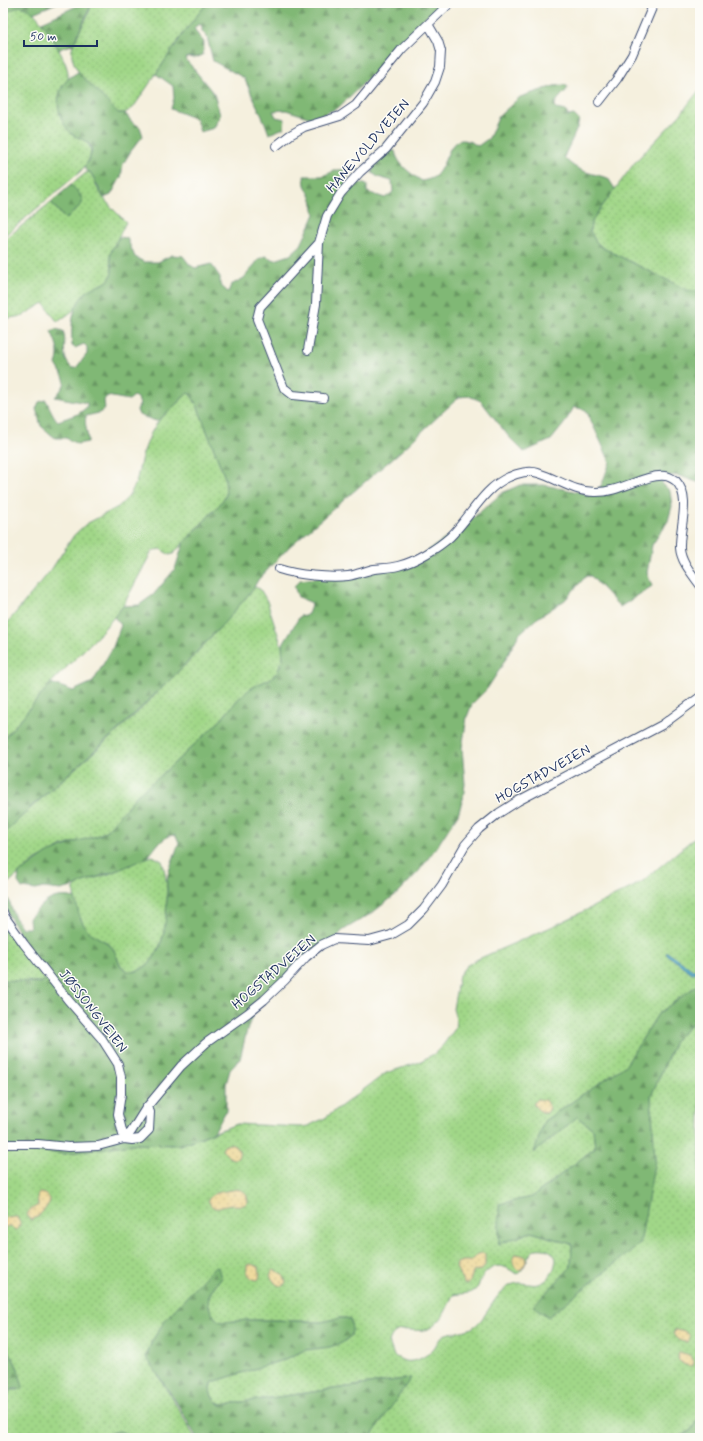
<svg xmlns="http://www.w3.org/2000/svg" width="703" height="1441" font-family="Mynerve,sans-serif">
	<defs>
		<pattern id="grass-dots" width="8" height="8" patternUnits="userSpaceOnUse"><rect width="8" height="8" fill="#a1d788"/><path d="M2 2h.1M6 6h.1" fill="none" stroke="#8ab978" stroke-width="1.8" stroke-linecap="round"/></pattern>
		<pattern id="forest-firs" width="22" height="20" patternUnits="userSpaceOnUse"><rect width="22" height="20" fill="#80b874"/><path d="M5 1l3.5 6h-7zM16 11l3.5 6h-7z" fill="#689662"/></pattern>
		<pattern id="sand-dots" width="8" height="8" patternUnits="userSpaceOnUse"><rect width="8" height="8" fill="#eeda9e"/><path d="M2 2h.1M6 6h.1" fill="none" stroke="#ccbb8a" stroke-width="1.8" stroke-linecap="round"/></pattern>
		<pattern id="water-ripples" width="26" height="14" patternUnits="userSpaceOnUse"><rect width="26" height="14" fill="#49a8c8"/><path d="M2 4q2-2 4 0t4 0M15 11q2-2 4 0t4 0" fill="none" stroke="#3c89a6"/></pattern>
	</defs>
	<rect width="100%" height="100%" fill="#fdfcf7"/>
	<filter id="ink" filterUnits="userSpaceOnUse"><feTurbulence type="fractalNoise" baseFrequency=".025" numOctaves="2"/><feDisplacementMap in="SourceGraphic" scale="8" xChannelSelector="R" yChannelSelector="G"/><feConvolveMatrix kernelMatrix="1 2 1 2 8 2 1 2 1" color-interpolation-filters="sRGB"/></filter>
	<filter id="wash" filterUnits="userSpaceOnUse"><feTurbulence type="fractalNoise" baseFrequency=".012" numOctaves="4" result="noise"/><feDisplacementMap in="SourceGraphic" scale="16" xChannelSelector="R" yChannelSelector="G"/><feGaussianBlur stdDeviation="0.9" result="paint"/><feColorMatrix in="noise" values="0 0 0 0 0 0 0 0 0 0 0 0 0 0 0 0 0 1.4 0 .05"/><feComposite in="paint" operator="in"/></filter>
	<g filter="url(#wash)">
		<rect width="100%" height="100%" fill="#f5f0de"/>
		<path fill="url(#grass-dots)" stroke="#5e8373" fill-rule="evenodd" d="M 92,3 L 207,3 L 185,31 L 133,108 L 125,113 L 118,113 C 103,98 64,69 73,45 C 79,31 88,18 92,3 Z
			M 20,6 C 23,7 27,8 29,9 C 40,15 72,66 68,78 C 67,83 62,88 60,92 L 74,135 C 78,137 84,139 87,143 C 96,151 87,164 81,171 L 3,237 L 3,14 L 8,10 Z
			M 700,89 L 700,291 L 689,291 L 603,248 L 596,242 L 590,231 L 591,224 L 595,216 L 636,161 L 680,115 Z
			M 87,172 L 90,172 C 94,177 95,184 98,189 C 105,202 116,212 126,222 L 112,250 L 110,256 L 112,270 L 111,277 L 107,282 L 93,288 L 85,293 L 74,310 L 59,321 L 56,320 L 44,303 L 22,316 L 3,319 L 3,241 L 51,202 L 63,217 L 80,195 L 71,185 Z
			M 188,393 L 191,395 L 197,405 L 225,478 L 226,495 L 220,504 L 173,554 L 170,555 L 160,549 L 152,551 L 123,606 L 114,617 L 97,637 L 51,683 L 3,740 L 3,628 L 51,570 L 74,535 L 86,524 L 118,507 L 129,496 L 136,483 L 142,456 L 151,433 L 159,420 Z
			M 255,587 L 260,589 L 267,601 L 283,650 L 283,659 L 277,673 L 270,679 L 261,683 L 239,698 L 220,721 L 158,778 L 138,794 L 107,830 L 95,837 L 78,841 L 63,846 L 36,860 L 8,883 L 6,882 C 3,871 0,841 6,832 C 42,796 81,764 119,730 C 166,685 212,639 253,589 Z
			M 700,833 L 700,983 L 658,1014 L 626,1065 L 544,1121 L 535,1152 L 577,1117 L 593,1129 L 595,1148 L 532,1197 L 500,1204 L 499,1244 L 531,1232 L 572,1244 L 571,1267 L 534,1306 L 548,1317 L 655,1160 L 651,1096 L 676,1039 L 700,1016 L 700,1416 L 691,1430 L 679,1438 L 370,1438 L 410,1378 L 221,1405 C 213,1401 206,1389 213,1382 L 286,1359 L 305,1350 L 330,1347 L 351,1321 L 347,1318 L 340,1318 L 321,1322 L 274,1320 L 248,1320 L 223,1322 L 218,1321 C 202,1303 208,1294 221,1278 L 217,1266 L 166,1319 L 152,1341 L 146,1356 L 178,1408 L 195,1438 L 133,1438 L 130,1436 L 107,1436 L 106,1438 L 3,1438 L 3,1419 L 6,1411 L 7,1395 L 10,1390 L 19,1390 L 18,1369 L 3,1338 L 3,1147 L 64,1154 L 132,1144 L 180,1145 L 237,1124 L 301,1127 L 308,1126 L 325,1118 L 386,1073 L 417,1063 L 434,1054 L 443,1045 L 455,1029 L 456,1019 L 453,1009 L 459,975 L 466,966 L 476,960 L 560,923 L 631,888 L 643,881 ZM 536,1249 C 545,1248 553,1250 556,1259 C 555,1266 554,1270 550,1276 C 536,1293 526,1278 511,1285 C 494,1293 489,1315 475,1326 C 467,1332 455,1331 446,1334 C 439,1337 438,1343 434,1348 C 428,1356 415,1363 405,1361 C 401,1360 397,1357 394,1356 L 389,1342 C 395,1320 416,1336 430,1328 C 444,1320 446,1309 453,1295 C 461,1293 472,1295 477,1288 C 479,1286 479,1282 481,1279 C 485,1272 495,1263 504,1267 C 509,1268 512,1272 518,1274 C 527,1267 526,1254 536,1249 Z
			M 153,856 L 162,861 C 172,890 171,970 129,972 C 115,964 119,955 110,945 C 105,940 97,938 91,934 C 81,926 73,902 74,889 L 76,886 L 83,882 L 109,874 L 142,859 Z
			M 3,920 L 20,945 L 45,980 L 42,982 L 3,980 Z"/>
		<path fill="url(#forest-firs)" stroke="#4e7469" d="M 3,3 L 57,3 L 33,13 L 29,9 L 20,6 L 3,14 Z
			M 83,3 L 92,3 L 73,45 L 64,47 L 59,50 L 52,37 L 42,22 Z
			M 207,3 L 442,3 L 418,24 L 374,73 L 339,107 L 314,119 L 286,110 L 273,111 L 276,117 L 285,119 L 284,128 L 269,134 L 265,123 L 244,78 L 213,61 L 207,37 L 202,31 L 202,26 L 199,24 L 194,28 L 198,35 L 204,42 L 203,55 L 195,58 L 187,57 L 186,60 L 193,68 L 214,94 L 220,115 L 214,128 L 200,132 L 196,119 L 171,109 L 174,98 L 173,86 L 156,74 L 185,31 Z
			M 78,72 L 118,113 L 125,113 L 132,122 L 140,127 L 143,136 L 131,151 L 123,164 L 121,177 L 111,195 L 104,198 C 98,190 96,179 90,172 L 87,172 L 84,167 C 88,162 93,154 91,147 C 88,140 79,139 73,135 C 57,121 52,95 68,79 C 71,76 75,74 78,72 Z
			M 565,85 L 568,87 C 565,94 558,97 555,104 L 556,109 L 566,111 L 568,116 L 574,115 L 579,120 C 577,133 569,144 564,157 C 576,172 591,173 608,178 L 615,189 L 595,216 L 591,224 L 590,231 L 596,242 L 603,248 L 689,291 L 700,291 L 700,483 L 680,476 L 664,475 L 662,483 L 670,491 L 672,506 L 668,521 L 652,545 L 647,573 L 652,586 L 620,607 L 591,576 L 586,576 L 565,600 L 536,619 L 519,634 L 500,669 L 487,689 L 472,704 L 467,717 L 462,748 L 465,784 L 463,799 L 458,814 L 438,845 L 419,871 L 399,892 L 372,913 L 342,931 L 333,942 L 321,946 L 254,1010 L 246,1034 L 240,1059 L 230,1070 L 226,1084 L 226,1111 L 214,1132 L 180,1145 L 132,1144 L 64,1154 L 3,1147 L 3,980 L 39,983 L 45,980 L 45,976 L 20,936 L 8,914 L 5,898 L 9,900 L 14,916 L 22,928 L 30,928 L 29,918 C 45,902 51,893 75,898 C 78,911 81,928 94,935 C 101,940 108,942 113,949 C 117,954 117,961 121,966 C 125,971 131,973 137,971 C 164,961 166,923 167,899 C 168,892 166,886 167,880 C 168,870 176,853 179,842 L 175,835 L 168,836 L 158,844 L 148,857 L 121,869 L 83,882 L 76,886 L 61,890 L 43,888 L 36,890 L 22,888 L 18,882 L 19,873 L 48,853 L 78,841 L 100,835 L 107,830 L 138,794 L 158,778 L 220,721 L 239,698 L 250,689 L 261,683 L 270,679 L 277,673 L 283,659 L 282,645 L 300,616 L 308,614 L 312,603 L 298,597 L 294,586 L 300,580 L 390,568 L 412,562 L 466,524 L 502,493 L 520,485 L 544,485 L 593,495 L 602,484 L 610,462 L 586,410 L 574,407 L 564,424 L 551,440 L 524,452 L 509,437 L 481,401 L 469,396 L 459,397 L 401,451 L 290,546 L 258,580 L 253,589 L 226,621 L 174,676 L 118,730 L 31,807 L 6,832 L 3,828 L 3,740 L 51,683 L 73,691 L 93,682 L 113,647 L 121,625 L 114,617 L 123,606 L 139,605 L 153,595 L 175,569 L 183,544 L 220,504 L 226,495 L 225,478 L 197,405 L 191,395 L 188,393 L 159,420 L 156,421 L 139,415 L 137,410 L 140,404 L 138,399 L 134,396 L 129,400 L 107,396 L 104,400 L 105,409 L 99,413 L 86,416 C 84,425 88,433 88,442 L 77,444 L 66,438 L 55,438 L 41,426 L 36,409 L 39,402 L 46,400 C 49,406 54,418 58,421 L 78,414 L 87,407 L 87,403 L 55,397 C 69,381 66,382 56,364 C 61,352 56,342 51,331 L 56,329 L 63,331 C 68,344 59,356 72,368 L 76,368 L 87,354 L 87,347 L 84,344 L 75,348 L 72,346 C 71,325 71,301 92,288 C 98,285 106,285 110,278 C 114,271 111,264 110,257 C 110,250 116,243 119,237 L 127,238 L 135,257 L 144,262 L 158,262 L 172,255 L 183,256 L 190,265 L 195,268 L 211,264 L 220,277 L 220,285 L 228,292 L 231,285 L 244,278 L 259,259 L 265,256 L 275,260 L 290,255 L 301,245 L 315,214 L 312,199 L 305,185 L 304,176 L 322,176 L 337,170 L 351,169 L 346,182 L 345,189 L 349,191 L 358,182 L 367,185 L 367,192 L 385,198 L 393,192 L 392,181 L 378,177 L 372,173 L 374,166 L 390,150 L 395,151 C 397,164 411,174 422,181 C 426,180 431,179 434,177 C 450,165 446,125 478,146 L 489,138 L 499,116 L 520,97 L 554,86 Z
			M 71,185 C 76,190 84,196 82,204 L 66,219 L 63,217 L 51,202 Z
			M 700,983 L 700,1016 L 676,1039 L 651,1096 L 655,1160 L 640,1244 L 548,1317 L 533,1306 L 571,1267 L 572,1244 L 531,1232 L 499,1244 L 499,1204 L 532,1197 L 595,1148 L 593,1129 L 577,1117 L 534,1153 L 544,1121 L 626,1065 L 658,1014 Z
			M 215,1266 L 218,1267 L 221,1278 C 208,1293 202,1303 218,1321 L 223,1322 L 248,1320 L 274,1320 L 321,1322 L 340,1318 L 347,1318 L 351,1321 L 352,1330 L 351,1336 L 342,1343 L 330,1347 L 305,1350 L 286,1359 L 213,1382 C 206,1389 213,1401 221,1405 L 411,1378 L 370,1438 L 197,1438 L 180,1408 L 146,1357 L 152,1341 L 166,1319 Z
			M 3,1338 L 18,1369 L 23,1387 L 22,1389 L 13,1389 L 9,1392 C 5,1400 7,1410 3,1419 Z
			M 700,1416 L 700,1438 L 679,1438 L 691,1430 Z
			M 121,1431 L 133,1438 L 106,1438 L 107,1436 L 112,1432 Z"/>
		<path fill="url(#sand-dots)" stroke="#84847e" d="M 538,1099 L 545,1100 L 550,1108 L 547,1113 C 541,1113 537,1109 533,1104 Z
			M 229,1144 C 236,1145 242,1150 238,1158 C 230,1161 228,1155 222,1150 L 224,1146 Z
			M 237,1189 C 246,1191 247,1193 248,1202 L 244,1205 C 240,1206 236,1205 232,1205 C 220,1206 214,1214 208,1200 C 214,1190 227,1192 237,1189 Z
			M 39,1193 C 45,1193 47,1195 50,1201 C 47,1208 39,1217 32,1220 L 29,1219 L 27,1214 L 30,1210 L 38,1205 L 37,1196 Z
			M 17,1217 L 21,1225 L 18,1229 L 16,1230 L 11,1227 L 3,1227 L 3,1218 Z
			M 483,1253 L 485,1254 L 485,1265 L 482,1270 L 474,1271 C 471,1275 472,1280 468,1284 L 464,1284 L 456,1267 L 457,1263 L 462,1261 L 470,1261 L 478,1254 Z
			M 515,1254 L 522,1255 L 526,1257 L 526,1262 L 522,1269 L 518,1270 C 513,1266 511,1260 515,1254 Z
			M 251,1264 L 259,1267 L 260,1273 L 259,1279 L 256,1280 C 249,1278 246,1273 247,1265 Z
			M 273,1270 C 280,1272 284,1274 286,1282 L 283,1286 C 276,1286 273,1281 270,1275 Z
			M 676,1329 C 683,1330 694,1333 688,1342 C 681,1342 676,1340 673,1333 Z
			M 680,1352 L 689,1355 L 694,1361 L 694,1364 L 691,1366 C 684,1365 679,1363 677,1356 Z"/>
		<path fill="url(#water-ripples)" stroke="#326c93" d="M 667,952 L 693,970 L 698,970 L 700,968 L 700,971 L 692,973 L 666,954 Z"/>
	</g>
	<g filter="url(#ink)">
		<g fill="none" stroke-linecap="round" stroke-linejoin="round">
			<g stroke="#3c4c71" stroke-width="10">
				<path id="minor" d="M 599,102 L 617,79 L 632,55 L 654,3
					M 276,146 L 290,135 L 304,127 L 340,116 L 356,105 L 402,49 L 450,3
					M 319,243 L 260,307 L 257,319 L 284,388 L 293,395 L 323,398
					M 308,350 L 316,304 L 319,243 L 327,216 L 341,193 L 360,172 L 386,149 L 423,103 L 435,82 L 440,67 L 441,51 L 438,41 L 428,24
					M 279,569 C 297,575 329,578 348,576 C 356,575 365,571 374,569 C 382,568 390,568 398,566 C 415,562 438,548 450,537 C 470,518 483,488 509,477 C 517,473 530,470 538,473 C 558,479 574,492 595,492 C 619,493 644,474 665,476 C 669,476 673,479 676,481 C 692,498 679,528 680,548 C 681,562 693,575 700,585
					M 3,912 L 5,917 L 24,944 L 68,1000 L 102,1039 L 118,1064 L 121,1077 L 121,1094 L 118,1114 L 124,1139
					M 124,1139 L 131,1132 L 146,1108 L 181,1066 L 206,1043 L 248,1013 L 264,1000 L 285,980 L 306,957 L 321,945 L 334,939 L 369,941 L 391,935 L 408,925 L 424,909 L 442,885 L 465,845 L 479,829 L 499,813 L 518,801 L 662,725 L 700,697
					M 3,1144 L 38,1144 L 68,1147 L 98,1146 L 124,1139 L 132,1140 L 140,1139 L 149,1130 L 150,1112 L 146,1108"/>
			</g>
			<use href="#minor" stroke="#fff" stroke-width="8"/>
		</g>
	</g>
	<g text-anchor="middle" dominant-baseline="central" stroke-width="3" stroke-linejoin="round" paint-order="stroke">
		<g font-size="14" fill="#1b2f5e" stroke="#fdfcf7">
			<text transform="translate(368 146) rotate(-49)">HANEVOLDVEIEN</text>
			<text transform="translate(543 774) rotate(-29)">HOGSTADVEIEN</text>
			<text transform="translate(274 972) rotate(-41)">HOGSTADVEIEN</text>
			<text transform="translate(93 1011) rotate(52)">JØSSONGVEIEN</text>
		</g>
	</g>
	<rect width="703" height="1441" fill="none" stroke="#fdfcf7" stroke-width="16"/>
	<path d="M24 40v6h73v-6" fill="none" stroke="#1b2f5e" stroke-width="2"/>
	<text x="30" y="40" font-size="12" fill="#1b2f5e" stroke="#fdfcf7" stroke-width="3" paint-order="stroke">50 m</text>
</svg>
